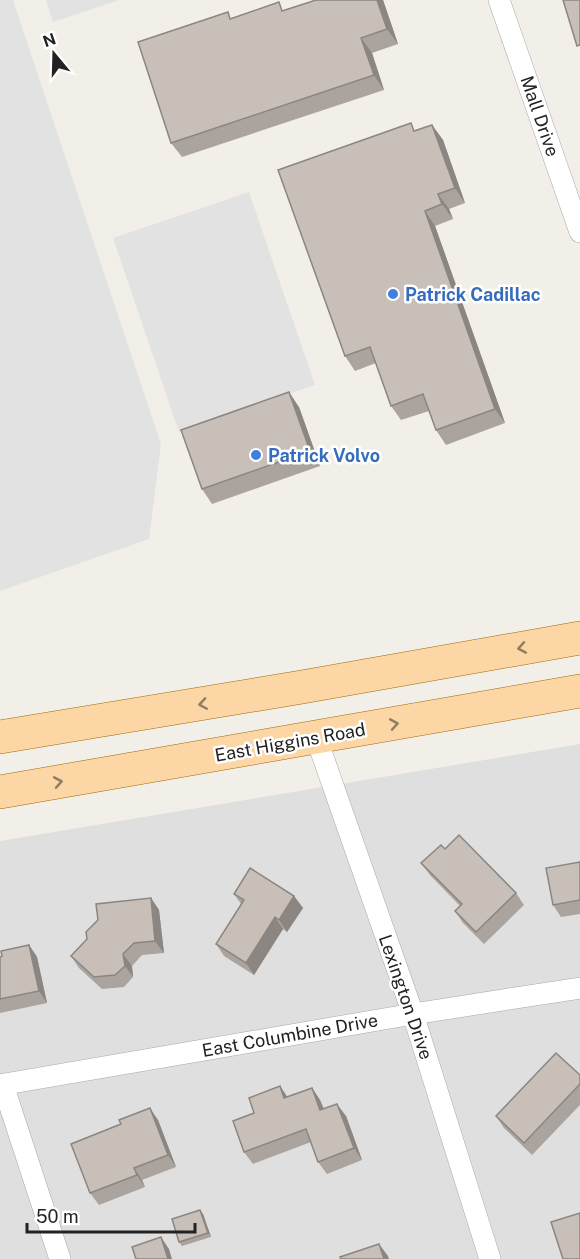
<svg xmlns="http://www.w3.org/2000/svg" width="580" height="1259" font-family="'Public Sans',sans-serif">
	<rect width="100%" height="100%" fill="#f2efe9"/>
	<path fill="#e0dfdf" d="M 580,744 L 580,1259 L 0,1259 L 0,841 Z"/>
	<path fill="#e2e2e2" d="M 0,0 L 13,0 L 161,444 L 149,539 L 0,591 Z
		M 46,0 L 119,0 L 53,22 Z
		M 249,192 L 315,385 L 179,432 L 113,238 Z"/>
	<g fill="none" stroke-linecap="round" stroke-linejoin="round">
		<g stroke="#a9a9a9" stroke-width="22">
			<path id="minor" d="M 499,0 L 580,232
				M 316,737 L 413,1014 L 490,1259
				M 0,1085 L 413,1014 L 580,988
				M 3,1085 L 60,1259"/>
		</g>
		<g stroke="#a06b00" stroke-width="34">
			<path id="primary" d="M 0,737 L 302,687 L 580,638
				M 0,792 L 580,691"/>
		</g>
		<use href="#minor" stroke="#fff" stroke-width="21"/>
		<use href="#primary" stroke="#fcd6a4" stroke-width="33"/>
	</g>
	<path fill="#aba49e" d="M 383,0 L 398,44 L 372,53 L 384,90 L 182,157 L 171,143 L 232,18 L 285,10 Z
		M 432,125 L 443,140 L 465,203 L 449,209 L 453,219 L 435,226 L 505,423 L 446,445 L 436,430 L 429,411 L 401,420 L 391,406 L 376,363 L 355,371 L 345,356 L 416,131 Z
		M 299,407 L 320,466 L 212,504 L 202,489 Z
		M 445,849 L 516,893 L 524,905 L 484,944 L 463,923 L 455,911 L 460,906 L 430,875 L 421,863 Z
		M 580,862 L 580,914 L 561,917 L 553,905 Z
		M 234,894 L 294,896 L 303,908 L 287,932 L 283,929 L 254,975 L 224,956 L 216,944 L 241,904 Z
		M 151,898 L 159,910 L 164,953 L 142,955 L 132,966 L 133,977 L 124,987 L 102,989 L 79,968 L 71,956 Z
		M 29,945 L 37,957 L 47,1003 L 0,1013 L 0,957 Z
		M 580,1075 L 580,1105 L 532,1155 L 504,1128 L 496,1116 Z
		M 280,1086 L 287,1097 L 312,1088 L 320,1100 L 324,1109 L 346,1116 L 362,1160 L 327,1174 L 318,1162 L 311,1142 L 253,1164 L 244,1152 Z
		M 158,1120 L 176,1167 L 142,1180 L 145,1187 L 99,1205 L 90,1193 Z
		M 203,1214 L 211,1237 L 182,1246 L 179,1242 Z"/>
	<path fill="#8b8681" d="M 377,0 L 383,0 L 398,44 L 387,29 Z
		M 361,38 L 372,53 L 384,90 L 374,75 Z
		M 432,125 L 443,140 L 465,203 L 455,188 Z
		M 438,194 L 449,209 L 453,219 L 442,204 Z
		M 425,211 L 435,226 L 505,423 L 495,409 Z
		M 289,392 L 299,407 L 320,466 L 310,451 Z
		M 294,896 L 303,908 L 287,932 L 279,920 Z
		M 151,898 L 159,910 L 164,953 L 155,941 Z
		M 275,917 L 283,929 L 254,975 L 246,963 Z
		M 29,945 L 37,957 L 47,1003 L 39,991 Z
		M 123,954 L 132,966 L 133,977 L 125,966 Z
		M 280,1086 L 288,1098 L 284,1098 Z
		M 312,1088 L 320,1100 L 329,1122 L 320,1110 Z
		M 337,1104 L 346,1116 L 362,1160 L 354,1148 Z
		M 150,1108 L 158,1120 L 176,1167 L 168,1155 Z
		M 134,1168 L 142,1180 L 145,1187 L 137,1175 Z
		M 200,1210 L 203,1214 L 211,1237 L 208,1233 Z
		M 161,1237 L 169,1249 L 172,1259 L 168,1259 Z
		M 379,1244 L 388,1256 L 389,1259 L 384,1259 Z"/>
	<path fill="#c7bfb8" stroke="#8b8681" stroke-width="1.5" d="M 316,0 L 377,0 L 387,29 L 361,38 L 374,75 L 171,143 L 138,42 L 228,12 L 230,19 L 279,2 L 282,11 Z
		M 563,0 L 580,0 L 580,45 L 577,46 Z
		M 411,123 L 414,131 L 432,125 L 455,188 L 438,194 L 442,204 L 425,211 L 495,409 L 436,430 L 423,394 L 391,406 L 370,347 L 345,356 L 278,170 Z
		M 289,392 L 310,451 L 202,489 L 181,430 Z
		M 459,835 L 516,893 L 476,932 L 455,911 L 462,904 L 421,863 L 441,845 L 445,849 Z
		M 580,862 L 580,900 L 553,905 L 546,868 Z
		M 250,868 L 294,896 L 279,920 L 275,917 L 246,963 L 216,944 L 244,900 L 234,894 Z
		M 151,898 L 155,941 L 134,943 L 123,954 L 125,966 L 115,975 L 94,977 L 71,956 L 87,939 L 86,932 L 98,920 L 96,904 Z
		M 29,945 L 39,991 L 0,999 L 0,957 L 2,956 L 1,951 Z
		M 556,1053 L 580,1075 L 580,1084 L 524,1143 L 496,1116 Z
		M 280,1086 L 284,1098 L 312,1088 L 320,1110 L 337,1104 L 354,1148 L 318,1162 L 306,1129 L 244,1152 L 233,1121 L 254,1113 L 249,1098 Z
		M 150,1108 L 168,1155 L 134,1168 L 137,1175 L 90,1193 L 71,1144 L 121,1124 L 119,1120 Z
		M 200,1210 L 208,1233 L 179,1242 L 172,1219 Z
		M 580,1213 L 580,1259 L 563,1259 L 551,1222 Z
		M 161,1237 L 168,1259 L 136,1259 L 132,1247 Z
		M 379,1244 L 384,1259 L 341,1259 L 340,1257 Z"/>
	<defs><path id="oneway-chevron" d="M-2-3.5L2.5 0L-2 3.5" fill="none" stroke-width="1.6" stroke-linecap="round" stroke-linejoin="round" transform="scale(1.5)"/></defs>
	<g stroke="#8f7c63">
		<use href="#oneway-chevron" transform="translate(522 648) rotate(170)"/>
		<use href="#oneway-chevron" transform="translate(203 704) rotate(171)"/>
		<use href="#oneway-chevron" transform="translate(394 724) rotate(-10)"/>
		<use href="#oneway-chevron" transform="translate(58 782) rotate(-10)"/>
	</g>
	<g fill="#3f7fe0" stroke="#fff" stroke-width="2">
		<circle cx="393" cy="294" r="6"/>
		<circle cx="256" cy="455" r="6"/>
	</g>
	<g text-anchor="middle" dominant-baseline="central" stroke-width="5" stroke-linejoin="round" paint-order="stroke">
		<g font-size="18" fill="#222" stroke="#fff">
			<text transform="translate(540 116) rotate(71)">Mall Drive</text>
			<text transform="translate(290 742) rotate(-10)">East Higgins Road</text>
			<text transform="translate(406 997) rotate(71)">Lexington Drive</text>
			<text transform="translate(290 1035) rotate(-10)">East Columbine Drive</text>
		</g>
		<g font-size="18" font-weight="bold" fill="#366cbe" stroke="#fff" text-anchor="start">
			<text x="405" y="294">Patrick Cadillac</text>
			<text x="268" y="455">Patrick Volvo</text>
		</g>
	</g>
	<g transform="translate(54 54) rotate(341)" stroke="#ffffff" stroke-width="4.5" paint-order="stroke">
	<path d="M0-4.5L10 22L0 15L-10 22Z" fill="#222222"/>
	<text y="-9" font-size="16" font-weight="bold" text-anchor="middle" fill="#222222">N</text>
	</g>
	<path d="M27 1223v9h168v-9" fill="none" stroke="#222222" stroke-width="3"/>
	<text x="36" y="1223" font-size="18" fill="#222222" stroke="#ffffff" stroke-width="4.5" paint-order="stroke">50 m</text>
</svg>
